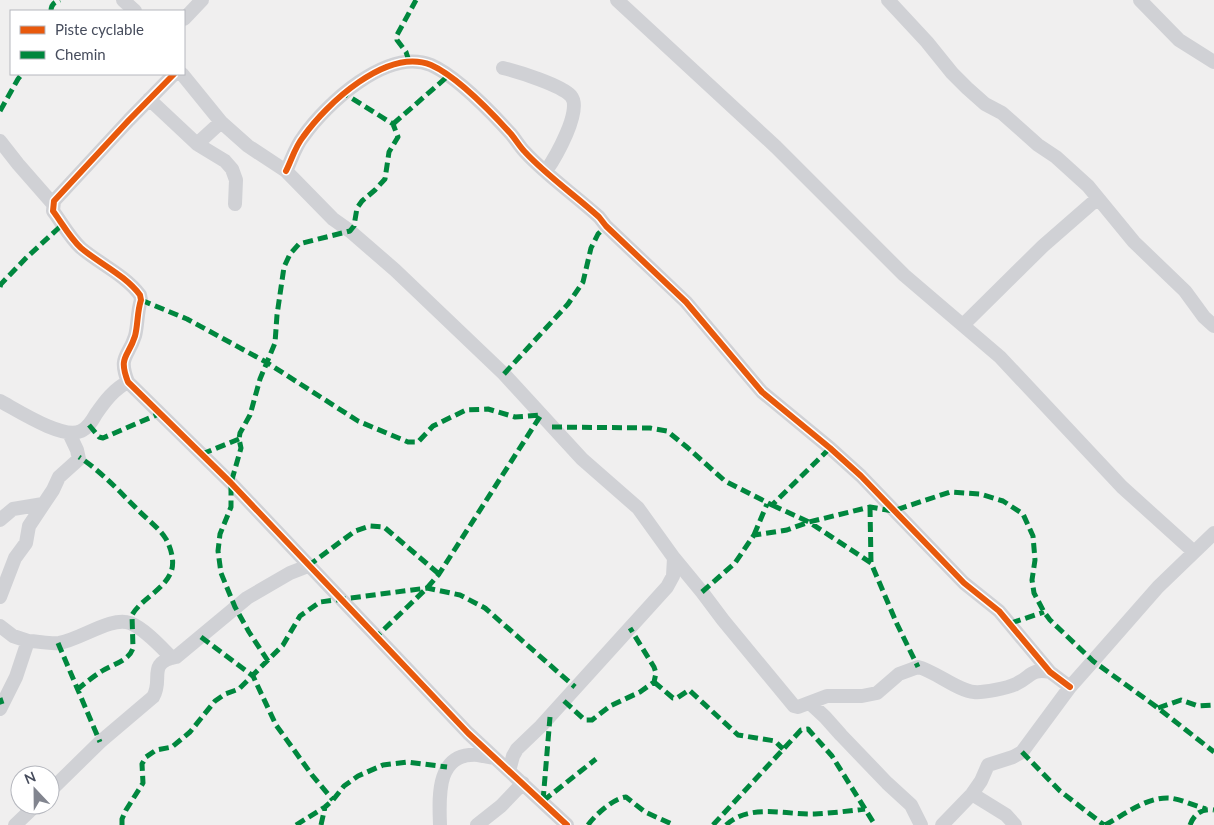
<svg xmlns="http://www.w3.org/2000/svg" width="1214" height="825" font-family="Lato,sans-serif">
	<rect width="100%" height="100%" fill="#f0efef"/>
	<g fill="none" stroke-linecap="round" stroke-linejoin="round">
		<path stroke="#d0d1d5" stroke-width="14" d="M 123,0 L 135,11
			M 617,0 L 776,147 L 904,275 L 1000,357 L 1122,487 L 1194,552
			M 888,0 L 927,42 L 952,73 L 967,88 L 985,104 L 1002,113 L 1038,145 L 1056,157 L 1088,186 L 1134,242 L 1185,291 L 1204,317 L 1214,326
			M 1140,0 L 1179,40 L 1214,62
			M 184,19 L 202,0
			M 503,68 C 519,72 561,85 571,96 C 583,110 555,158 546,171
			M 174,74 L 129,120 L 54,201 L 53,211 C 62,223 70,238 81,248 C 100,264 125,275 140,295 L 141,300 C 137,312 138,325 135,336 C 128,358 118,356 128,382 L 231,483 L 468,733 L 567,825
			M 182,74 L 221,122 L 248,146 L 286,171 L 333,219 L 350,231 L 395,270 L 504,374 L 582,459 L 638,508 L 674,558 L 673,576 L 667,587 L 541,726 L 517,749 L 513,756 L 509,771
			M 149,99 L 197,144 L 225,161 L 232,169 L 236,180 L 235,204
			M 0,141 L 18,164 L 53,204
			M 197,144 L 221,122
			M 286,171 C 292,159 295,147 303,137 C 326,104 387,47 431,65 C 456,76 492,113 511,134 C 516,140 520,147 525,152 C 547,176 575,195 599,217 L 606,226 L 686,302 L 762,392 L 830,448 L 861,476 L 964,583 L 999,611 L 1050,672 L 1070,687
			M 963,325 L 1043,246 L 1098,198
			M 0,401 C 17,410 63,440 81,431 C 88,428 92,421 96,414 C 105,401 114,389 128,382
			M 0,520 L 13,509 L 43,504
			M 674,558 L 702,592 L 723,620 L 794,706 L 798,707 L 827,696 L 862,696 L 877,693 L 899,674 L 918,667 C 935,671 958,691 974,692 C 983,693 1008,688 1016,684 C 1031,677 1031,668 1050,672
			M 0,597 L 15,558 L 26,543 L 29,526 L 53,490 L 59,477 L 79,459 L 77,450 L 69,433
			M 0,626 L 13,636 L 28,641
			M 811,704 L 825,717 L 841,735 L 887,783 L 911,805 L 921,825
			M 0,709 L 16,677 L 28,641 C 38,641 49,644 59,643 C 80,640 111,616 130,623 C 145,629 161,647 172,658
			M 50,791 L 100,742 L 153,697 C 164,679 146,663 176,657 L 247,598 L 290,573 L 308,566
			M 972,794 L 1006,815 L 1015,825
			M 15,825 L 36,805
			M 440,825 C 439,796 436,752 478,755 C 484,756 489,757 494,758
			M 477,825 L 501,806 L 523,783
			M 942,825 L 972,794 L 981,781 L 988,765 L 1013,757 L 1022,752 L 1070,687 L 1093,661 L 1158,587 L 1214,533"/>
		<path stroke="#00873e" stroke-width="5" stroke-dasharray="10 5" stroke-linecap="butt" d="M 51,11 C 51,5 54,2 60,0
			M 409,61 L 406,52 L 397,40 L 397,35 L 416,0
			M 0,111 L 18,79 L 22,74
			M 393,124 L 448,76
			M 0,287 L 1,284 L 26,258 L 63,224
			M 141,300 L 187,319 L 266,362 L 358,421 L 408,442 L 418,442 L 433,426 L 466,410 L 488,409 L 515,417 L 541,415 L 439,574 L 427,588 L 376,637
			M 504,374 L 568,304 L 583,282 L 591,248 L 598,234 L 606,226
			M 89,425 L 99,437 L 103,438 L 161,413
			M 552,427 L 650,428 L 667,431 L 688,448 L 725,481 L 772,505 L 830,448
			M 202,454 L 239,439
			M 772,505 L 809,522 L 871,563 L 897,624 L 918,667
			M 870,507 L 871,563
			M 754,535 L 767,504
			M 308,566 L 355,531 L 370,526 L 384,527 L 439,574
			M 702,592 L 735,563 L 754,535 L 787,530 L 809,522 L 870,507 L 893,511 L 950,492 L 980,494 L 1003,501 L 1023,514 L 1033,536 L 1035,560 L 1032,580 L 1034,593 L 1044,612 L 1050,620 L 1093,661 L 1158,708 L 1214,752
			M 1011,623 L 1044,612
			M 201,637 L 253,676 L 276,725 L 312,775 L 333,800
			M 58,643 L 100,742
			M 268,661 L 249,632 L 235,607 L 221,573 L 218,551 L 220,534 L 231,507 L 231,483 L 241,448 L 239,439 L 240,433 L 250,415 L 260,379 L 275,343 L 277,315 L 284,267 L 290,254 L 299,244 L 350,231 L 354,226 L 357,208 L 362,201 L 375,190 L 385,179 L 389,152 L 398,137 L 393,124 L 345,94
			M 654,682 L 673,698 L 677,698 L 689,690 L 738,735 L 775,741 L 783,749
			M 77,690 C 85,683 94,676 102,671 C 113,664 129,661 133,648 L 132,615 C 141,599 164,590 171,572 C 175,562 171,548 166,539 C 159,528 148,520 139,511 C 120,492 102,472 79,457
			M 0,698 L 2,704
			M 564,701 L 585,720 L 592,720 L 610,706 L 640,692 L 654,682 L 656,673 L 654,667 L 630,628
			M 1158,708 L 1181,700 L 1198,706 L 1214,705
			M 1022,752 L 1060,791 L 1104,825
			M 543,801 L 550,717
			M 543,801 L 596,759
			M 122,825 L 122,819 L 126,810 L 143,783 L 142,764 L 146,757 L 156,750 L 172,747 L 190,732 L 215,701 L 225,694 L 239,689 L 283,645 L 300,616 L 320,602 L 427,588 L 460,595 L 485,608 L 575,687
			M 296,825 L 325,807 L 333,800 L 344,786 L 358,776 L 383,765 L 407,762 L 447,767
			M 321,825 L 325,807
			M 588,825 C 595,815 614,798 626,797 L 645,812 L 674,825
			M 713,825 L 801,730 L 808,729 L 832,756 L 875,825
			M 726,825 C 750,803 785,815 815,814 C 832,813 849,811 865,809
			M 1105,825 C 1124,815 1146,797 1169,798 C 1181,799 1195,806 1206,809
			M 1190,825 C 1194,814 1202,808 1214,810"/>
		<g stroke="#fff" stroke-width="9">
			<path id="cycleway" d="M 174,74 L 129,120 L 54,201 L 53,211 C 62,223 70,238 81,248 C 100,264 125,275 140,295 L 141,300 C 137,312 138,325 135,336 C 128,358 118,356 128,382 L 231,483 L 468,733 L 567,825
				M 286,171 C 292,159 295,147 303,137 C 326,104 387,47 431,65 C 456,76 492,113 511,134 C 516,140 520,147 525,152 C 547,176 575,195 599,217 L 606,226 L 686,302 L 762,392 L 830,448 L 861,476 L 964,583 L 999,611 L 1050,672 L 1070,687"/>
		</g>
		<use href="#cycleway" stroke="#e8590c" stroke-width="6"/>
	</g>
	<rect x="10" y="10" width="175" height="65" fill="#ffffff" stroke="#b5b7be"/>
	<rect x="20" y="26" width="25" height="8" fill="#e8590c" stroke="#b5b7be"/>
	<text x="55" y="35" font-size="15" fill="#464c5c">Piste cyclable</text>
	<rect x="20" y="51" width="25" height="8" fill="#00873e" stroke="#b5b7be"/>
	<text x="55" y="60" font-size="15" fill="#464c5c">Chemin</text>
	<g transform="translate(35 790) rotate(338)"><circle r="24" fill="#ffffff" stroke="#b5b7be"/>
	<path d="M0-4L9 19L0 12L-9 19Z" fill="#82858f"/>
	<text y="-8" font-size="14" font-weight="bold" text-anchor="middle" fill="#464c5c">N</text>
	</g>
</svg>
